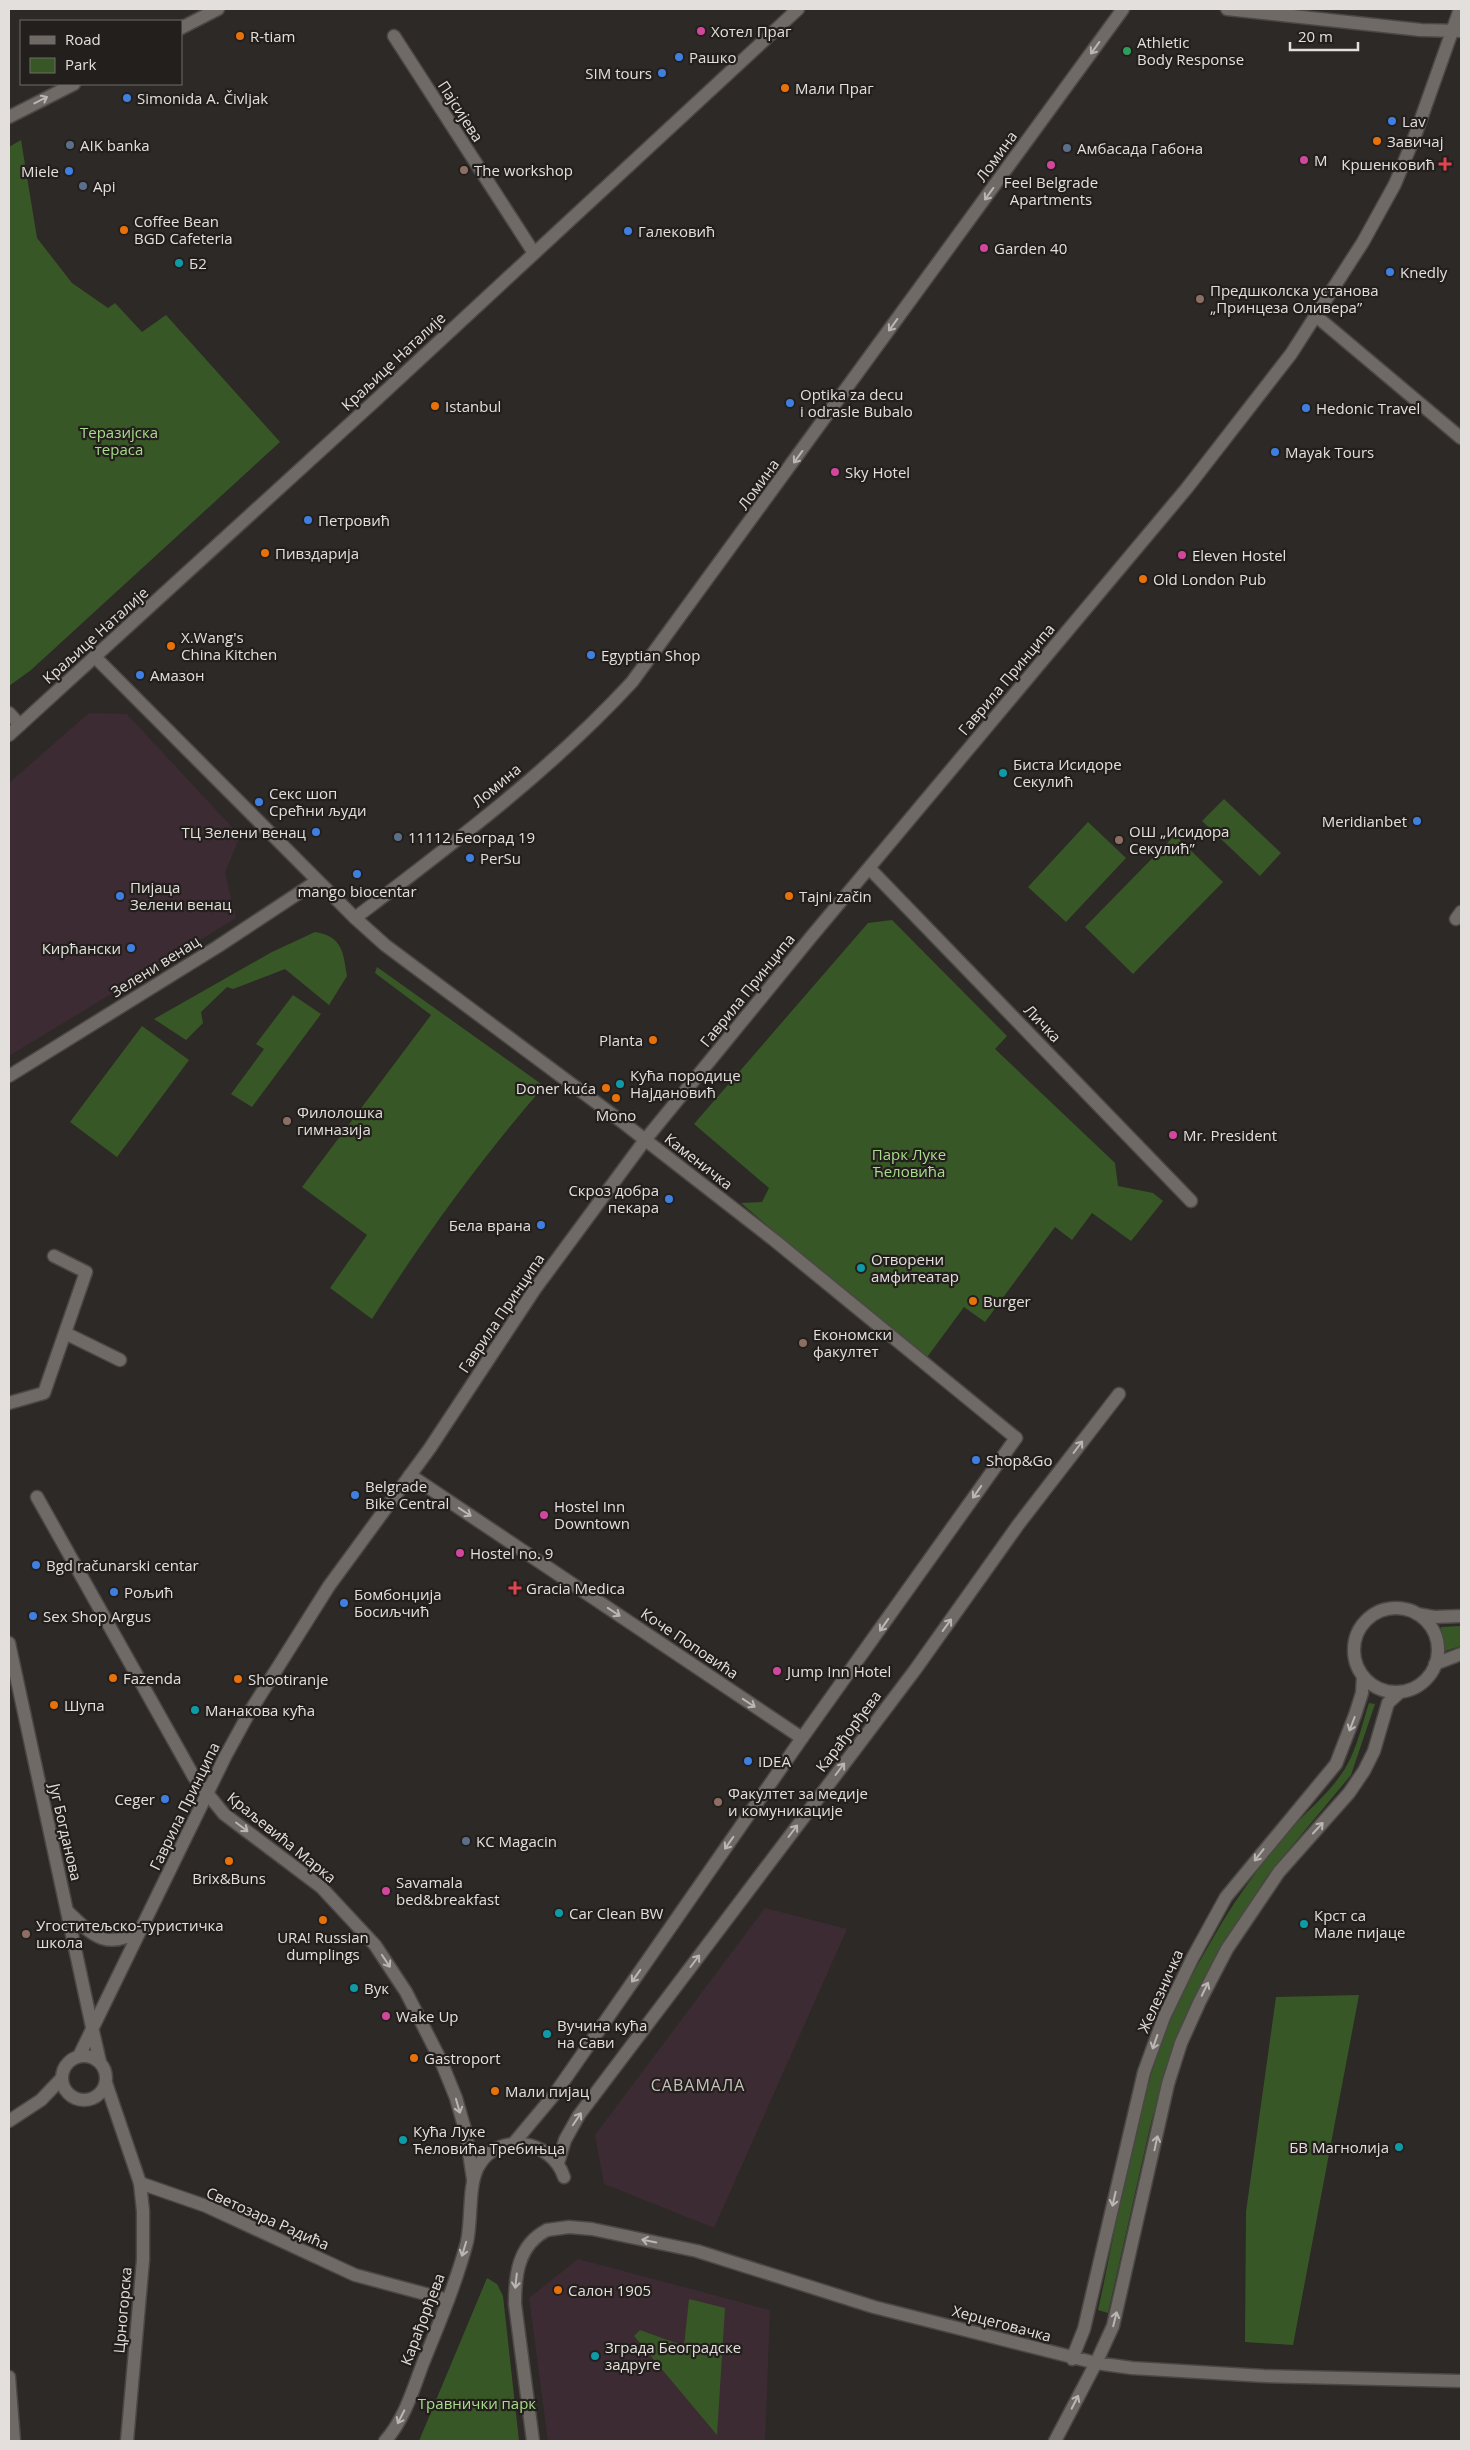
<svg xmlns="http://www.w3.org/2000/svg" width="1470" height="2450" font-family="'Open Sans',sans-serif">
	<rect width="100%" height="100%" fill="#2d2926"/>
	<path fill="#3d2b33" d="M 89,713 L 127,714 L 240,836 L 225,873 L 236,918 L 9,1056 L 9,783 Z
		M 765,1908 L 847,1929 L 714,2228 L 604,2184 L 595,2135 Z
		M 578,2259 L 770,2310 L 765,2441 L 548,2441 L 529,2298 Z"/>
	<path fill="#385726" d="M 21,140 L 37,238 L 72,283 L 108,308 L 115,303 L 142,332 L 166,315 L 280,442 L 31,670 L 9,686 L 9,147 Z
		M 1224,799 L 1281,853 L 1260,876 L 1202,821 Z
		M 1088,822 L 1126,858 L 1066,922 L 1028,887 Z
		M 1175,835 L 1223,882 L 1133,974 L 1085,927 Z
		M 892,920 L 1007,1036 L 995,1049 L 1115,1163 L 1118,1186 L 1153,1193 L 1163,1201 L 1131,1241 L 1092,1213 L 1072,1240 L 1055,1227 L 985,1322 L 964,1307 L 925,1360 L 741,1203 L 762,1202 L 769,1188 L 694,1124 L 868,923 Z
		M 315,932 C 343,937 343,952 347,976 L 329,1005 L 285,969 L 233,989 L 227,987 L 201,1012 L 203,1023 L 186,1040 L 154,1019 L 272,952 Z
		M 377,967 L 544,1086 C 480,1160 424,1237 372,1319 L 330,1288 L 367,1235 L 302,1187 L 431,1015 L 375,973 Z
		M 293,995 L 321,1014 L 252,1107 L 231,1094 L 264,1049 L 256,1044 Z
		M 142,1026 L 189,1060 L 117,1157 L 70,1122 Z
		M 1461,1626 L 1461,1646 L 1442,1652 L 1441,1627 Z
		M 1369,1703 L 1375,1704 L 1351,1775 L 1268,1875 L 1212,1963 L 1191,2005 L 1167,2065 L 1150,2127 L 1108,2313 L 1098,2310 C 1119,2216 1133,2118 1167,2027 C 1180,1994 1198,1964 1216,1933 C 1236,1898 1262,1863 1288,1832 C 1309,1808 1338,1787 1351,1757 C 1359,1740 1363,1721 1369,1703 Z
		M 1359,1995 L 1293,2345 L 1245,2342 L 1246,2212 L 1276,1997 Z
		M 487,2278 L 497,2284 L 503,2296 L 519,2441 L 419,2441 Z
		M 689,2299 L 725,2308 L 717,2435 L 634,2336 L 640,2330 L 684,2346 Z"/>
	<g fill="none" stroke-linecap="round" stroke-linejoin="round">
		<g stroke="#4a4745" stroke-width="15">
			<path id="pedestrian" d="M 9,713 L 20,725
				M 355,918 L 385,945 L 621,1121 L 774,1240 L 1016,1438"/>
		</g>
		<g stroke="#4a4745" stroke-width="15">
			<path id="minor" d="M 181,28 L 218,9
				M 394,36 L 534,253
				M 9,117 L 74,84
				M 1316,316 L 1461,438
				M 95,657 L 355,918 C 451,845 550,771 632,682 L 1123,9
				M 870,869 L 1191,1201
				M 9,1076 L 217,947 L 317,881
				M 65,1333 L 120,1360
				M 9,1403 L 44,1393 L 86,1272 L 54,1256
				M 410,1475 L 802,1738
				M 37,1497 L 194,1777 L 224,1814 L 321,1887 L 375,1945 L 406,1992 L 441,2061 L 456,2098 L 466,2133 L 473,2179
				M 9,1643 L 92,2027
				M 140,2183 L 206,2206 L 355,2275 L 448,2300
				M 547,2230 L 569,2227 L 592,2229 L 697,2251 L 874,2307 L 1096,2363 L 1132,2368 L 1264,2376 L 1461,2381
				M 1072,2359 L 1084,2329 L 1144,2072 L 1164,2017 L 1193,1957 L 1226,1897 L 1336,1764 L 1355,1715 L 1362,1693 L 1363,1677
				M 1096,2363 L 1113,2326 L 1168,2084 L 1181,2043 L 1200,2001 L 1227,1949 L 1279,1872 L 1349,1793 L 1364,1771 L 1374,1751 L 1388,1703 L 1400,1692"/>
		</g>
		<g stroke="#4a4745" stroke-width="15">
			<path id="tertiary" d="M 1227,9 L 1421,30 L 1461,31
				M 9,735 L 377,399 L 798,9
				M 67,1911 C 94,1937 107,1951 143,1929
				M 92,2027 L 100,2062
				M62 2078a22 22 0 1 1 44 0a22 22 0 1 1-44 0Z
				M 79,2056 L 225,1757 L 249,1713 L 329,1586 L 430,1448 L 535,1289 L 645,1140 L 811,937 L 1187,488 L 1291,354 L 1363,242 L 1395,184 L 1416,133 L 1460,9
				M 106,2083 L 140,2183 L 143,2211 L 143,2260 L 127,2441
				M 9,2121 L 41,2100 L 62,2078
				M 9,2377 L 14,2441"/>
		</g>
		<g stroke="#4a4745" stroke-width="15">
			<path id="secondary" d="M 1456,919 L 1461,912
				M1354 1650a42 42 0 1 1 84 0a42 42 0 1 1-84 0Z
				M 1417,1614 L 1434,1617 L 1461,1616
				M 1435,1664 L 1461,1654
				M 513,2144 L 554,2095 L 802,1738 L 1016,1438
				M 558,2163 L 565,2140 L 579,2115 L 915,1670 L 1018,1525 L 1119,1394
				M 385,2441 C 404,2420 413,2390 423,2363 C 439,2324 456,2283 467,2242 C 472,2219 468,2186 478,2167 C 498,2130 552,2140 564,2177
				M 533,2441 L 515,2304 C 515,2275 518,2245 547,2230
				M 1055,2441 L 1096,2363"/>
		</g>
		<use href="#pedestrian" stroke="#6f6a66" stroke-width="12"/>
		<use href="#minor" stroke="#6f6a66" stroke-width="12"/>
		<use href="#tertiary" stroke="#6f6a66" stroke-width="12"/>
		<use href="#secondary" stroke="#6f6a66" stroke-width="12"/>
	</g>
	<defs><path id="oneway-shaft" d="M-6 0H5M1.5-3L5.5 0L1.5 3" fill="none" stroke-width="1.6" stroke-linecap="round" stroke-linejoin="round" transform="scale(1.25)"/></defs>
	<g stroke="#bab6b3">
		<use href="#oneway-shaft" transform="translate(1095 48) rotate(126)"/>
		<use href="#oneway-shaft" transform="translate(41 100) rotate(-27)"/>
		<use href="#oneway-shaft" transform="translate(989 194) rotate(126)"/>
		<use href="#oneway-shaft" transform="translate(893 325) rotate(126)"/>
		<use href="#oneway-shaft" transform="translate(798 457) rotate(126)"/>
		<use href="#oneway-shaft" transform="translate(1078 1447) rotate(-53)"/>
		<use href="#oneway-shaft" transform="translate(977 1492) rotate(125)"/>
		<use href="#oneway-shaft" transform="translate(465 1512) rotate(34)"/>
		<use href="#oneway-shaft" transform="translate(614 1612) rotate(34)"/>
		<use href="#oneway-shaft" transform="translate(884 1625) rotate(125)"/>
		<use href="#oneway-shaft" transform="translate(947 1625) rotate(-54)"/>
		<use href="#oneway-shaft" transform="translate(749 1703) rotate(34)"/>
		<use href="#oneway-shaft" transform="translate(1352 1724) rotate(111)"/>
		<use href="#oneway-shaft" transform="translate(840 1769) rotate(-53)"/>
		<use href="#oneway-shaft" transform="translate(242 1827) rotate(37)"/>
		<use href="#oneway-shaft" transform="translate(1318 1828) rotate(-47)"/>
		<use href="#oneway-shaft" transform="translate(793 1831) rotate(-53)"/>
		<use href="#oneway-shaft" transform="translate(729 1843) rotate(125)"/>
		<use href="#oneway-shaft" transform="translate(1259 1855) rotate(128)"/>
		<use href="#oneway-shaft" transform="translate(386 1961) rotate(56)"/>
		<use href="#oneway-shaft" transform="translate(695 1961) rotate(-53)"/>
		<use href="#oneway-shaft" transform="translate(636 1976) rotate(125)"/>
		<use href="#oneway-shaft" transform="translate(1205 1989) rotate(-64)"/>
		<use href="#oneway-shaft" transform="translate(1155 2042) rotate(109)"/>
		<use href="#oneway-shaft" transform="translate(458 2106) rotate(74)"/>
		<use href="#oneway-shaft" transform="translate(577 2119) rotate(-56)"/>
		<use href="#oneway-shaft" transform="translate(1156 2143) rotate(-78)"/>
		<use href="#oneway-shaft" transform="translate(1114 2199) rotate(103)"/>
		<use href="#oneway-shaft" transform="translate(649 2241) rotate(-168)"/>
		<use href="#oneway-shaft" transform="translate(464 2249) rotate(107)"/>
		<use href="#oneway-shaft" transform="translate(516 2281) rotate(96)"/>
		<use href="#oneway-shaft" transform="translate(1115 2319) rotate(-76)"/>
		<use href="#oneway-shaft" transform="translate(1075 2402) rotate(-63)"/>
		<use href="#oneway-shaft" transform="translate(401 2417) rotate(117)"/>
	</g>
	<g fill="#d1479c" stroke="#231f1c" stroke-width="2">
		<circle cx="701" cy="31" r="5"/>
		<circle cx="1304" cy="160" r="5"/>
		<circle cx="1051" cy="165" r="5"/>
		<circle cx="984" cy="248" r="5"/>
		<circle cx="835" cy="472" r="5"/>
		<circle cx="1182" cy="555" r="5"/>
		<circle cx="1173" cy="1135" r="5"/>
		<circle cx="544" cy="1515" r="5"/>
		<circle cx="460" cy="1553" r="5"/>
		<circle cx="777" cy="1671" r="5"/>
		<circle cx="386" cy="1891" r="5"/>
		<circle cx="386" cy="2016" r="5"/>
	</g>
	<g fill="#e8710a" stroke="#231f1c" stroke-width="2">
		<circle cx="240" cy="36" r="5"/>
		<circle cx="785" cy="88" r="5"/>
		<circle cx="1377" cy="141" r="5"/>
		<circle cx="124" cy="230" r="5"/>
		<circle cx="435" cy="406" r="5"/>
		<circle cx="265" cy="553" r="5"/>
		<circle cx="1143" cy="579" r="5"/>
		<circle cx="171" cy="646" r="5"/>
		<circle cx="789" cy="896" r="5"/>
		<circle cx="653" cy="1040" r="5"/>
		<circle cx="606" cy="1088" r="5"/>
		<circle cx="616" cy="1098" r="5"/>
		<circle cx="973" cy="1301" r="5"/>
		<circle cx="113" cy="1678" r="5"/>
		<circle cx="238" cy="1679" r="5"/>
		<circle cx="54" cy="1705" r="5"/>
		<circle cx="229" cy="1861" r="5"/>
		<circle cx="323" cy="1920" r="5"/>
		<circle cx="414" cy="2058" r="5"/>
		<circle cx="495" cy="2091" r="5"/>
		<circle cx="558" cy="2290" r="5"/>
	</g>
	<circle fill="#2e9e5b" stroke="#231f1c" stroke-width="2" cx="1127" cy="51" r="5"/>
	<g fill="#3f7fe0" stroke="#231f1c" stroke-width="2">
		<circle cx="679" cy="57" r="5"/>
		<circle cx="662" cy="73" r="5"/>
		<circle cx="127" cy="98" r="5"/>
		<circle cx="1392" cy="121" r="5"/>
		<circle cx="69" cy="171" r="5"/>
		<circle cx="628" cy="231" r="5"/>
		<circle cx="1390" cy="272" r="5"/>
		<circle cx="790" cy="403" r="5"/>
		<circle cx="1306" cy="408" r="5"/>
		<circle cx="1275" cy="452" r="5"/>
		<circle cx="308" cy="520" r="5"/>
		<circle cx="591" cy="655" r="5"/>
		<circle cx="140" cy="675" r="5"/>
		<circle cx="259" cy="802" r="5"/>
		<circle cx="1417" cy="821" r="5"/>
		<circle cx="316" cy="832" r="5"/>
		<circle cx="470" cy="858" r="5"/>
		<circle cx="357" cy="874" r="5"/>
		<circle cx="120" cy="896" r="5"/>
		<circle cx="131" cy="948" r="5"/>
		<circle cx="669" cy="1199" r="5"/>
		<circle cx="541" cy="1225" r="5"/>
		<circle cx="976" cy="1460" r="5"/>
		<circle cx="355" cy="1495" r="5"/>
		<circle cx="36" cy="1565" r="5"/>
		<circle cx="114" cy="1592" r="5"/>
		<circle cx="344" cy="1603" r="5"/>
		<circle cx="33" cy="1616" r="5"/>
		<circle cx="748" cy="1761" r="5"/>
		<circle cx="165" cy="1799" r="5"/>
	</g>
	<g fill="#5c6f8a" stroke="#231f1c" stroke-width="2">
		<circle cx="70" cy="145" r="5"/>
		<circle cx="1067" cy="148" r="5"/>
		<circle cx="83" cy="186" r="5"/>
		<circle cx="398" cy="837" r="5"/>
		<circle cx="466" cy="1841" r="5"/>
	</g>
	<g fill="#e0444e" stroke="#231f1c" stroke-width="2">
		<path d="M1442.5 156.5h5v5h5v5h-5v5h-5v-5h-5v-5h5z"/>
		<path d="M512.5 1580.5h5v5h5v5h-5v5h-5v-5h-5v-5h5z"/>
	</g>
	<g fill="#8d6e63" stroke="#231f1c" stroke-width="2">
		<circle cx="464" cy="170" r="5"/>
		<circle cx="1200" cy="299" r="5"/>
		<circle cx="1119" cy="840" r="5"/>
		<circle cx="287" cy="1121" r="5"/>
		<circle cx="803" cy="1343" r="5"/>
		<circle cx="718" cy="1802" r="5"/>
		<circle cx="26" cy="1934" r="5"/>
	</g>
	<g fill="#0f9aa8" stroke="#231f1c" stroke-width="2">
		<circle cx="179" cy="263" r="5"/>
		<circle cx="1003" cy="773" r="5"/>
		<circle cx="620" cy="1084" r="5"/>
		<circle cx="861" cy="1268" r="5"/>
		<circle cx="195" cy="1710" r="5"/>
		<circle cx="559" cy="1913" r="5"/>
		<circle cx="1304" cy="1924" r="5"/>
		<circle cx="354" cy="1988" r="5"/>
		<circle cx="547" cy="2034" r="5"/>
		<circle cx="403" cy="2140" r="5"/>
		<circle cx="1399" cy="2147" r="5"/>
		<circle cx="595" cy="2356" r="5"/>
	</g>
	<g text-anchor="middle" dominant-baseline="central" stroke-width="4.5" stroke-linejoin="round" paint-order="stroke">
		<g font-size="15" fill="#e2dfdd" stroke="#231f1c" text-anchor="start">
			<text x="711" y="31">Хотел Праг</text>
			<text x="250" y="36">R-tiam</text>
			<text x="1137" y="42">Athletic<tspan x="1137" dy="17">Body Response</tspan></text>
			<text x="689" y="57">Рашко</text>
			<text x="652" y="73" text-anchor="end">SIM tours</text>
			<text x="795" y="88">Мали Праг</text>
			<text x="137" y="98">Simonida A. Čivljak</text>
			<text x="1402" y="121">Lav</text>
			<text x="1387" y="141">Завичај</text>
			<text x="80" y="145">AIK banka</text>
			<text x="1077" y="148">Амбасада Габона</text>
			<text x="1314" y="160">M</text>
			<text x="1435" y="164" text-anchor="end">Кршенковић</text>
			<text x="474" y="170">The workshop</text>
			<text x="59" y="171" text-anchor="end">Miele</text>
			<text x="1051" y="182" text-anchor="middle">Feel Belgrade<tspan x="1051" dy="17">Apartments</tspan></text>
			<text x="93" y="186">Api</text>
			<text x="134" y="221">Coffee Bean<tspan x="134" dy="17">BGD Cafeteria</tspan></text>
			<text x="638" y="231">Галековић</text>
			<text x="994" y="248">Garden 40</text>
			<text x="189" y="263">Б2</text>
			<text x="1400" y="272">Knedly</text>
			<text x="1210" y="290">Предшколска установа<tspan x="1210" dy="17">„Принцеза Оливера”</tspan></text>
			<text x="800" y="394">Optika za decu<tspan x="800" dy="17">i odrasle Bubalo</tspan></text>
			<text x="445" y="406">Istanbul</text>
			<text x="1316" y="408">Hedonic Travel</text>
			<text x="1285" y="452">Mayak Tours</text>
			<text x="845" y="472">Sky Hotel</text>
			<text x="318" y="520">Петровић</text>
			<text x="275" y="553">Пивздарија</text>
			<text x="1192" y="555">Eleven Hostel</text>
			<text x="1153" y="579">Old London Pub</text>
			<text x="181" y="637">X.Wang's<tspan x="181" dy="17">China Kitchen</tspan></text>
			<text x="601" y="655">Egyptian Shop</text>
			<text x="150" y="675">Амазон</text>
			<text x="1013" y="764">Биста Исидоре<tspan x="1013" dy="17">Секулић</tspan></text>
			<text x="269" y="793">Секс шоп<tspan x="269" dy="17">Срећни људи</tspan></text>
			<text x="1407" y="821" text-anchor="end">Meridianbet</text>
			<text x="1129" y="831">ОШ „Исидора<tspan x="1129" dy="17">Секулић”</tspan></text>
			<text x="306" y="832" text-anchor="end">ТЦ Зелени венац</text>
			<text x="408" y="837">11112 Београд 19</text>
			<text x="480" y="858">PerSu</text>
			<text x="130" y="887">Пијаца<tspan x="130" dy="17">Зелени венац</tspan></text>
			<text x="357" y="891" text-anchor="middle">mango biocentar</text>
			<text x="799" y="896">Tajni začin</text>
			<text x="121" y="948" text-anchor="end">Кирћански</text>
			<text x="643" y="1040" text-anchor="end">Planta</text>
			<text x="630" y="1075">Кућа породице<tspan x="630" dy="17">Најдановић</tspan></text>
			<text x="596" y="1088" text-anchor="end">Doner kuća</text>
			<text x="297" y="1112">Филолошка<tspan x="297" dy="17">гимназија</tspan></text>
			<text x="616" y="1115" text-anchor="middle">Mono</text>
			<text x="1183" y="1135">Mr. President</text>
			<text x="659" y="1190" text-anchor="end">Скроз добра<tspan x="659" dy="17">пекара</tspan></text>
			<text x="531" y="1225" text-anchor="end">Бела врана</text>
			<text x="871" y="1259">Отворени<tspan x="871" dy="17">амфитеатар</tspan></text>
			<text x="983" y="1301">Burger</text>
			<text x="813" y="1334">Економски<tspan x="813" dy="17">факултет</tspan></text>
			<text x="986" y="1460">Shop&amp;Go</text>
			<text x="365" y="1486">Belgrade<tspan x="365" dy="17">Bike Central</tspan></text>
			<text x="554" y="1506">Hostel Inn<tspan x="554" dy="17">Downtown</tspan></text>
			<text x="470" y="1553">Hostel no. 9</text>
			<text x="46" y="1565">Bgd računarski centar</text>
			<text x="526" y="1588">Gracia Medica</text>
			<text x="124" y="1592">Рољић</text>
			<text x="354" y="1594">Бомбонџија<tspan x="354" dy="17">Босиљчић</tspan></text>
			<text x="43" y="1616">Sex Shop Argus</text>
			<text x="787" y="1671">Jump Inn Hotel</text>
			<text x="123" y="1678">Fazenda</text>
			<text x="248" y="1679">Shootiranje</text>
			<text x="64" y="1705">Шупа</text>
			<text x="205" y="1710">Манакова кућа</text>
			<text x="758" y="1761">IDEA</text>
			<text x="728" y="1793">Факултет за медије<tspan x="728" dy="17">и комуникације</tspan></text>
			<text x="155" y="1799" text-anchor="end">Ceger</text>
			<text x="476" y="1841">KC Magacin</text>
			<text x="229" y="1878" text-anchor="middle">Brix&amp;Buns</text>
			<text x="396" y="1882">Savamala<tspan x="396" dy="17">bed&amp;breakfast</tspan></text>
			<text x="569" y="1913">Car Clean BW</text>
			<text x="1314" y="1915">Крст са<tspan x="1314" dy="17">Мале пијаце</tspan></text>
			<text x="36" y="1925">Угоститељско-туристичка<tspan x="36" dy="17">школа</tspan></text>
			<text x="323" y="1937" text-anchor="middle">URA! Russian<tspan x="323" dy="17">dumplings</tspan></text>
			<text x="364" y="1988">Вук</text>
			<text x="396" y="2016">Wake Up</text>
			<text x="557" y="2025">Вучина кућа<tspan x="557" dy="17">на Сави</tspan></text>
			<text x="424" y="2058">Gastroport</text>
			<text x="505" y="2091">Мали пијац</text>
			<text x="413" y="2131">Кућа Луке<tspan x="413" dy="17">Ћеловића Требињца</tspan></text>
			<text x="1389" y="2147" text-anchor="end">БВ Магнолија</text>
			<text x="568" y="2290">Салон 1905</text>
			<text x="605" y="2347">Зграда Београдске<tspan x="605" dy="17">задруге</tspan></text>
		</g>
		<g font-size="15" fill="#e2dfdd" stroke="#231f1c">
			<text transform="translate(461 111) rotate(57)">Пајсијева</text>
			<text transform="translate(996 156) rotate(-54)">Ломина</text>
			<text transform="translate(393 361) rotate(-43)">Краљице Наталије</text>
			<text transform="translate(758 484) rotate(-54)">Ломина</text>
			<text transform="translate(95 635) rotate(-42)">Краљице Наталије</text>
			<text transform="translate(1006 679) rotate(-50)">Гаврила Принципа</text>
			<text transform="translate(496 785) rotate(-40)">Ломина</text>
			<text transform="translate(155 966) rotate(-32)">Зелени венац</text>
			<text transform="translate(747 990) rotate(-51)">Гаврила Принципа</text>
			<text transform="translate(1043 1023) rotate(46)">Личка</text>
			<text transform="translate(699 1161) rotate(38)">Каменичка</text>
			<text transform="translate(501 1313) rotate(-56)">Гаврила Принципа</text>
			<text transform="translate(690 1643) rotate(34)">Коче Поповића</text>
			<text transform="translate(848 1731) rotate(-53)">Карађорђева</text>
			<text transform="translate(184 1806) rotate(-64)">Гаврила Принципа</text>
			<text transform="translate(66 1832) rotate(77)">Југ Богданова</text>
			<text transform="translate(282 1837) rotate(39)">Краљевића Марка</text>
			<text transform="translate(1160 1991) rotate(-66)">Железничка</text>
			<text transform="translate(268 2218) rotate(24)">Светозара Радића</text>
			<text transform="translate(122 2310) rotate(-85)">Црногорска</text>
			<text transform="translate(422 2319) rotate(-69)">Карађорђева</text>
			<text transform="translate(1002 2323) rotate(15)">Херцеговачка</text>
		</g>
		<g font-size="15" fill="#a7dd8a" stroke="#231f1c">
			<text x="119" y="432">Теразијска<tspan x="119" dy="17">тераса</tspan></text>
			<text x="909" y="1154">Парк Луке<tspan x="909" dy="17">Ћеловића</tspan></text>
			<text x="477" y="2403">Травнички парк</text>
		</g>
		<g font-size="16" letter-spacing="1" fill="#c6c1bd" stroke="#231f1c">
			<text x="698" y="2085">САВАМАЛА</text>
		</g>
	</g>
	<rect width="1470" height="2450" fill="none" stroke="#e2dfdd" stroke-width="20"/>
	<rect x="20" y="20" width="162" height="65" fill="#231f1c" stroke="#6f6c69"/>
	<rect x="30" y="36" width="25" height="8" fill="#6f6a66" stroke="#6f6c69"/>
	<text x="65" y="45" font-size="15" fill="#e2dfdd">Road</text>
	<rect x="30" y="58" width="25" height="15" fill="#385726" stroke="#6f6c69"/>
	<text x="65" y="70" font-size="15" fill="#e2dfdd">Park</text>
	<path d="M1290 42v8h68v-8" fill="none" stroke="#e2dfdd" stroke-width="2.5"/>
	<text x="1298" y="42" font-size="15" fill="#e2dfdd" stroke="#231f1c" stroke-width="4" paint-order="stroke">20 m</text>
</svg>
